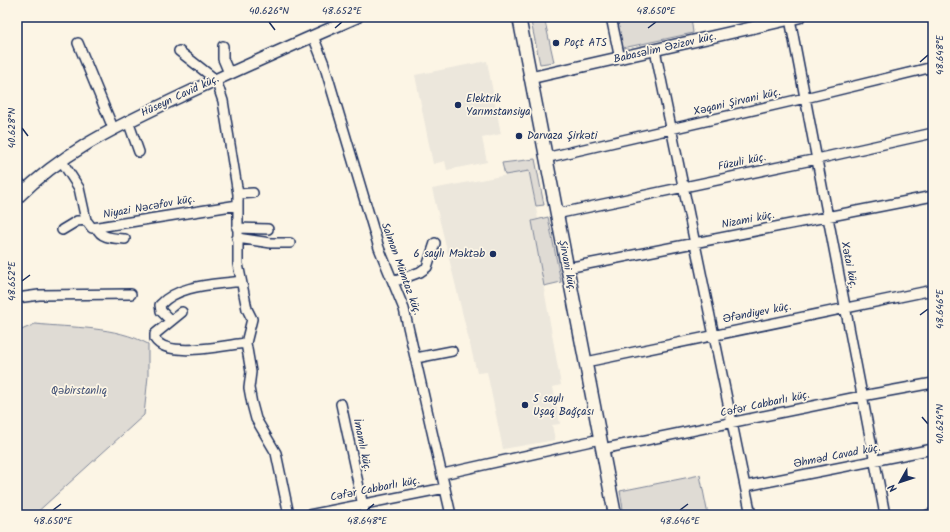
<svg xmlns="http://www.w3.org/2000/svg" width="950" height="532" font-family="Kalam,sans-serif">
	<rect width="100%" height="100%" fill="#fcf5e5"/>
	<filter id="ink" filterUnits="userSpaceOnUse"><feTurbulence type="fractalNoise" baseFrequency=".025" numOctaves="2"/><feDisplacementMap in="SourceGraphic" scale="8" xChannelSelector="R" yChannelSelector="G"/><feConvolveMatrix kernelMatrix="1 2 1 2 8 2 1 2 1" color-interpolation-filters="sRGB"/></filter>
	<g filter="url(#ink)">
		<path fill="#ece7dc" d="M 487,61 L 501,134 L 482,138 L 487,162 L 447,170 L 445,161 L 433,164 L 415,75 Z
			M 529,171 L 538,219 L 532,221 L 561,385 L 553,387 L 560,424 L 552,425 L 555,440 L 503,449 L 487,372 L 477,373 L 432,189 Z"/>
		<path fill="#dfdbd4" stroke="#7d8599" d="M 530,17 L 544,17 L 554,62 L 540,64 Z
			M 616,17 L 691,17 L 693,33 L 623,48 Z
			M 535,159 L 544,205 L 536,206 L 529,171 L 505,175 L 502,163 Z
			M 548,217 L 561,282 L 544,286 L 532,221 Z
			M 35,324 C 72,328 115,326 148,344 L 148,376 L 144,415 L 34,515 L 17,515 L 17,332 Z
			M 700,475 L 708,515 L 624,515 L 620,491 Z"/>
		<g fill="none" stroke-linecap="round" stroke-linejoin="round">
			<g stroke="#1b2f5e" stroke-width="12">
				<path id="minor" d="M 611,17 L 620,59
					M 790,19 L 885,515
					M 313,36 L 324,64 L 379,248 L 404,309 L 451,515
					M 78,43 L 113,128
					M 223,46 L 223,59 L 229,73
					M 655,50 L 751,515
					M 179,51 L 216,80 L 223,101 L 238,194 L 238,264 L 247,309 L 252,319 L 246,343 L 251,372 L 249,388 L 252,404 L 256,419 L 276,453 L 289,515
					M 128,121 L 139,152
					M 545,158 L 805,98 L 933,67
					M 61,160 L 79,188 L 86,220 L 92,228 L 238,205
					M 17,180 L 25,190
					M 238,194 L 253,193
					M 556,214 L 817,159 L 933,133
					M 97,228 C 101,239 115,238 125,239
					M 237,228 L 268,229
					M 62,230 L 77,221 L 86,220
					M 237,238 L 271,243 L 290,243
					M 567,268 L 933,196
					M 393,282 L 420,272 L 427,267 L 435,243
					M 17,298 L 39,295 L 131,294
					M 182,312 L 155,334 L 155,339 C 167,359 225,345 246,343
					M 171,321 L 161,311 L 160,305 C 179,284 215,285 241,281
					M 416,358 L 452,351
					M 586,362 L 933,290
					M 341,404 L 365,515
					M 602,449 L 862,396 L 933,383
					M 443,474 L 600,439
					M 746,486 L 933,449
					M 309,515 L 445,488
					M 928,515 L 933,514"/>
			</g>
			<g stroke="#1b2f5e" stroke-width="14">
				<path id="tertiary" d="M 530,78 L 799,17
					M 17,198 C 67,148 121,125 183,95 C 241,68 299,42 357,17"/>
			</g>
			<g stroke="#1b2f5e" stroke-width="15">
				<path id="secondary" d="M 519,17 L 615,515"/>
			</g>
			<use href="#minor" stroke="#fcf5e5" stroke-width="9"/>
			<use href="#tertiary" stroke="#fcf5e5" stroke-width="11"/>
			<use href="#secondary" stroke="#fcf5e5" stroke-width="12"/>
		</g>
	</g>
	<path fill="none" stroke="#1b2f5e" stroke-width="1.5" d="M 269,22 L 275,30M 335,28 L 342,22M 648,28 L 656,22M 920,62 L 928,55M 22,128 L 28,136M 22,281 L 30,275M 920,315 L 928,309M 922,417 L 928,424M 53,510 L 61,504M 367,510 L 374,504M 680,510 L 688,504"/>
	<g fill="#1b2f5e" stroke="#fcf5e5" stroke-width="1.5">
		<circle cx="556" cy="43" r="4"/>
		<circle cx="458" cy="105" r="4"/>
		<circle cx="519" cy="136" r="4"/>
		<circle cx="493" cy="254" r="4"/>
		<circle cx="525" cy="405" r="4"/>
	</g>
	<g text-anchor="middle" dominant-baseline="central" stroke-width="3.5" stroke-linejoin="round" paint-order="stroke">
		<g font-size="11" fill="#1b2f5e" stroke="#fcf5e5" text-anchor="start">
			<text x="564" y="43">Poçt ATS</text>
			<text x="466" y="99">Elektrik<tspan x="466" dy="13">Yarımstansiya</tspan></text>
			<text x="527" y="136">Darvaza Şirkəti</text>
			<text x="485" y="254" text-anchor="end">6 saylı Məktəb</text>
			<text x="533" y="399">5 saylı<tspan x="533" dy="13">Uşaq Bağçası</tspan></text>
		</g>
		<g font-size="11" fill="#1b2f5e" stroke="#fcf5e5">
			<text transform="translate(665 48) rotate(-13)">Babasəlim Əzizov küç.</text>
			<text transform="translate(180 96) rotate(-25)">Hüseyn Cavid küç.</text>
			<text transform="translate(737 102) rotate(-13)">Xəqani Şirvani küç.</text>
			<text transform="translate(742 162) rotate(-12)">Füzuli küç.</text>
			<text transform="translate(149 207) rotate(-10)">Niyazi Nəcəfov küç.</text>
			<text transform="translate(748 220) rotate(-11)">Nizami küç.</text>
			<text transform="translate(849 265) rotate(79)">Xətai küç.</text>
			<text transform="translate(567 266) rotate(79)">Şirvani küç.</text>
			<text transform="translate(401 269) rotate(70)">Salman Mümtaz küç.</text>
			<text transform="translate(757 313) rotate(-11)">Əfəndiyev küç.</text>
			<text transform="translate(765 404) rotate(-12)">Cəfər Cabbarlı küç.</text>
			<text transform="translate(362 445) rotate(78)">İmamlı küç.</text>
			<text transform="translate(837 456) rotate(-11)">Əhməd Cavad küç.</text>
			<text transform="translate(375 489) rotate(-11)">Cəfər Cabbarlı küç.</text>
		</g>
		<g font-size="11" fill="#425176" stroke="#fcf5e5">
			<text x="79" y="391">Qəbirstanlıq</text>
		</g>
	</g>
	<rect width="950" height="532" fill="none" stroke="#fcf5e5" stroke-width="44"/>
	<g transform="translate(900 482) rotate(231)" stroke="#fcf5e5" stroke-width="3" paint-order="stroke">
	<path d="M0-3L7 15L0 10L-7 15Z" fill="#1b2f5e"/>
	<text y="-6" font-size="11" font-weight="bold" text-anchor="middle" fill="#1b2f5e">N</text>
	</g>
	<rect x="22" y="22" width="906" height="488" fill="none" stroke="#1b2f5e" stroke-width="1.5"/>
	<g font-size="10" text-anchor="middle" fill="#1b2f5e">
		<text x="269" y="14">40.626°N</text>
		<text x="342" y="14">48.652°E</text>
		<text x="656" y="14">48.650°E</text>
		<text transform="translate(939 55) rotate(-90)" y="4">48.648°E</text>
		<text transform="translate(11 128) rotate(-90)" y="4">40.628°N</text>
		<text transform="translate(11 281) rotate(-90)" y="4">48.652°E</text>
		<text transform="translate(939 309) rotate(-90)" y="4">48.646°E</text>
		<text transform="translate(939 424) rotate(-90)" y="4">40.624°N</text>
		<text x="53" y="524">48.650°E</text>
		<text x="367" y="524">48.648°E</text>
		<text x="680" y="524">48.646°E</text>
	</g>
</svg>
